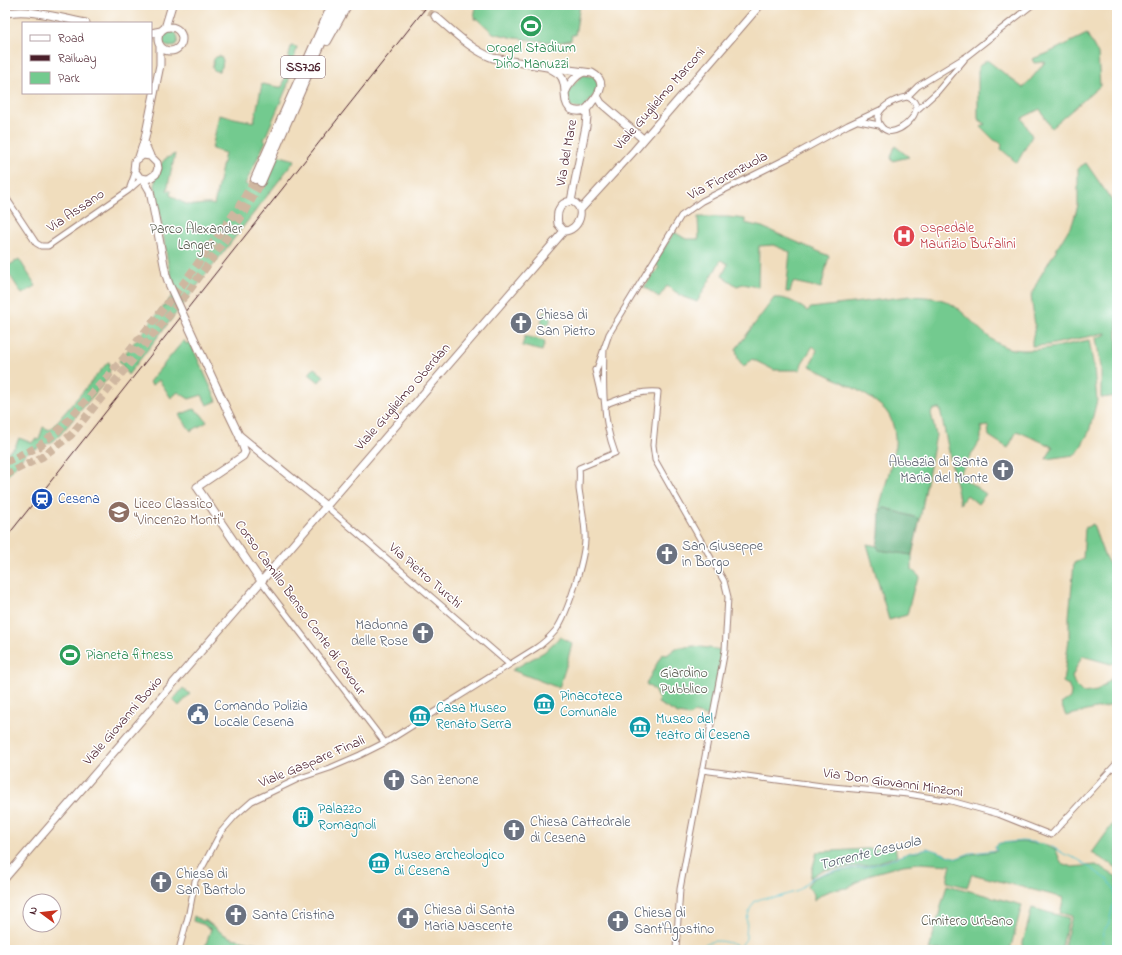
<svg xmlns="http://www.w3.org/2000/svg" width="1122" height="955" font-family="'Indie Flower',sans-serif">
	<rect width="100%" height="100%" fill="#fff"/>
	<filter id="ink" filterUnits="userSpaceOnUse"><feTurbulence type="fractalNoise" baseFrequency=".025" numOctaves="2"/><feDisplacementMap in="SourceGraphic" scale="8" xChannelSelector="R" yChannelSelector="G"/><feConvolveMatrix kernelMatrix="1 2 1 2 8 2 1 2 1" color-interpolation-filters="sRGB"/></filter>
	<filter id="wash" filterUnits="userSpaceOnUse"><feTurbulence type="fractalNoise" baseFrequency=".012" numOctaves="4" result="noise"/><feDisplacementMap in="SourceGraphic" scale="16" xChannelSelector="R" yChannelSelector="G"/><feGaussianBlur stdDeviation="0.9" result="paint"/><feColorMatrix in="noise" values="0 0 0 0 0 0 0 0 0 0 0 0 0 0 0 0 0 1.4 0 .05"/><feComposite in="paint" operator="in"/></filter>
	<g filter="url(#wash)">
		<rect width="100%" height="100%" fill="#f0ddbd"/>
		<path fill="#73ca8f" stroke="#5e745d" d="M 476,5 L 580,5 L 575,35 L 572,35 L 571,40 L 556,43 L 514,38 L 493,33 L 478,19 L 474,19 Z
			M162 39a8 8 0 1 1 16 0a8 8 0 1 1-16 0Z
			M 1087,34 L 1098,54 L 1100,86 L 1051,128 L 1040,109 L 1022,118 L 1032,136 L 1017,163 L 1001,149 L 1002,145 L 999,142 L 994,140 L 981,127 L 985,124 L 978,119 L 978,67 L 987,60 L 1023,88 C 1031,80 1037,71 1045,62 L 1034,63 L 1032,59 L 1046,54 Z
			M 291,46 L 297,47 L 287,87 L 264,140 L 266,141 L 245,184 L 260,192 L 277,155 L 295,160 L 128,375 L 119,361 L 177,290 L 173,283 L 168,263 L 155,187 L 155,179 L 160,171 L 161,164 L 165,159 L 175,154 L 167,190 L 171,191 L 170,195 C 177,199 183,204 191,205 C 199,206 206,202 214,205 L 225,153 L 212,149 L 219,115 L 254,122 L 262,84 L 278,87 L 282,87 L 283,85 Z
			M 220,56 L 223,60 L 222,67 L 219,71 L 215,71 L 212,68 L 214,59 L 216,57 Z
			M 582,75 L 595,77 L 599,88 L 585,107 L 581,109 L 571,107 L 567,93 Z
			M 895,146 L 909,157 L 892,161 L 891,157 Z
			M 1086,163 L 1117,208 L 1117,396 L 1101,398 L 1101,367 L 1096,338 L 1107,334 L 1105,333 L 1049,345 L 1032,346 L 1032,341 L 1035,326 L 1031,296 L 1038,280 L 1073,222 L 1078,205 L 1078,168 Z
			M 698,217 L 728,217 L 745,219 L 745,223 L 762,227 L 829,256 L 821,288 L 793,282 L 790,292 L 786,292 L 790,252 L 773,245 L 759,246 L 758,287 L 743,284 L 737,286 L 722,276 L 728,264 L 721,260 L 697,302 L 683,297 L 667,286 L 659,297 L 644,287 L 659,267 L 655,264 L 674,232 L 686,239 L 699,239 Z
			M 19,259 L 36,286 L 22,294 L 5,268 Z
			M 911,296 C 923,297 937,297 948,302 C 970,314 987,344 1012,349 C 1037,353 1064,345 1089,340 L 1094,368 L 1097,400 L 1089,432 L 1078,452 L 1074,455 L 1046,459 L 1053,447 L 1017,431 L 1008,448 L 989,436 L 988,426 L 981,427 L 981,439 L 959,475 L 986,494 L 978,504 L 967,495 L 960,504 L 940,409 L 934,409 L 931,413 L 936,435 L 920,519 L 885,508 L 880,510 L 880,505 C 885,486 892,465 895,446 C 896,435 893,419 886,411 C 870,393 832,378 810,366 L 817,350 L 813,346 L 802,363 L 800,370 L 774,370 L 752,359 L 744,367 L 738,359 L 736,349 L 774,298 C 787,297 797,303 807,311 L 811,308 Z
			M 544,311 L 552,313 L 549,325 L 541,323 Z
			M 525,336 L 545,341 L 542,351 L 522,346 Z
			M 184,340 L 186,344 L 190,342 L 217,401 L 207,405 L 202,395 L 189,399 L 178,392 L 171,398 L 159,380 L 152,385 L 149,382 Z
			M 108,362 L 109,362 L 110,369 L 108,378 L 58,437 L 51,442 L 26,453 L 8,475 L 5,473 L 5,454 L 15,447 L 19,438 L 32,443 L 35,439 L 39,440 L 43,427 L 50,430 Z
			M 314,368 L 324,376 L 319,382 L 309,374 Z
			M 194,409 L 201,414 L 207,422 L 191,431 L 179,415 Z
			M 1093,524 C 1099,541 1104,561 1117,574 L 1117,662 L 1111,664 L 1082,656 L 1072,677 L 1075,685 L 1083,693 L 1097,691 L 1112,678 L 1117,668 L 1117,704 L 1066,716 L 1061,704 L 1070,698 L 1071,692 L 1068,685 L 1063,682 L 1069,639 L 1069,617 L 1074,563 L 1083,559 L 1085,528 Z
			M 867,544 L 877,546 L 880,550 L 912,555 L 912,570 L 920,577 L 914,587 L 907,615 L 889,620 Z
			M 1117,549 L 1117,567 L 1110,555 Z
			M 560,637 L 572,643 L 567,663 L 559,688 L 512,670 L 544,652 Z
			M 694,646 L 722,650 L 710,717 L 694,713 L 689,716 L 678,714 L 658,703 L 659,700 L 654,690 L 646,684 L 662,654 L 667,655 L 676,648 Z
			M 183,688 L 190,694 L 179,706 L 173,700 Z
			M 1117,818 L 1117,868 L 1092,853 Z
			M 1022,842 L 1042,844 L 1056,850 L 1061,863 L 1072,867 L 1096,865 L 1117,877 L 1117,950 L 1063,950 L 1072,916 L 1060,913 L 1064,898 L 972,874 L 967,887 L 947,882 L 951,865 L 919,863 L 903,865 L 871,874 L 847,888 L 832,890 L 824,893 L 814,900 L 814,894 L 807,886 L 812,879 L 823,874 L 870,866 L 890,860 L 911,852 L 918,852 L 927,848 L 957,858 L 971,854 L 997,851 L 994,846 L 1000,843 Z
			M 895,847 L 897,856 L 870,865 L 823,870 L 817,873 L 810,878 L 817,852 Z
			M 947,885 L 1022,905 L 1010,950 L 929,950 Z
			M 1032,908 L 1069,918 L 1061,950 L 1021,950 Z
			M 194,916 L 202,921 L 205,920 L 223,934 L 232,938 L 289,950 L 204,950 L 211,929 L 205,926 L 205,925 L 193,921 Z"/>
		<path fill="#5eae7a" stroke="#546652" d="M 885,508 L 920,519 L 912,555 L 879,550 L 877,546 L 879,534 L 880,510 Z"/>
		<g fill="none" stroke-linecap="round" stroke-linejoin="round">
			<path stroke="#59c5d2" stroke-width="1" d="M 705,944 C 715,938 729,942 740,947 L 746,939 L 747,919 L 750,909 L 755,901 L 763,898 L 775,898 L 798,891 L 812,878 L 824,873 L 870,866 L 890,860 L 911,852 L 918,851 L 927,848 L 957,858 L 970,853 L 997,850 L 994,846 L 1000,843 L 1022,841 L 1033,842 L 1051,846 L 1064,854 L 1079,860 L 1108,880 L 1114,889 L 1115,896 L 1109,923 L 1103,932 L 1102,950"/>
		</g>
	</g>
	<g filter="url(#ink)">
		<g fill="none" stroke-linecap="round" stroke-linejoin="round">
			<path stroke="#cfb7a0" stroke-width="7" stroke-dasharray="7 3.5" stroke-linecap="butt" d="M 420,5 L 435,16"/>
			<path stroke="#cfb7a0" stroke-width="8" stroke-dasharray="8 4" stroke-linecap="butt" d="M 5,462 L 38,447 L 61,428 L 124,358 L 183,284 L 238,208 L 255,179
				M 5,475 L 42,457 L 71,435 L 189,291 L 245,212 L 261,182"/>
			<g stroke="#9d7e74" stroke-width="7">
				<path id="minor" d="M 907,97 L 918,86 L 967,56 L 1032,5
					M 907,97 C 931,106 901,135 888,131 C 884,130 881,127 879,123 C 873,108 896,99 907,97 Z
					M 917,110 L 937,92 L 964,60
					M 859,121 L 879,125
					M 130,187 L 135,173
					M 5,196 L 36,243 L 41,246 L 48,246 L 129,190 L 138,182 L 143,179
					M 595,370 L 601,396
					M 596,372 L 609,334 L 681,216 L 702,201 L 790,157 L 848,125 L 880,110
					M 605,409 L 606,405 L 609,403 C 625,397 641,390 658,392 L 653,445 L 655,460 L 724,581 L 728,597 L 725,650 L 680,889 L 676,950
					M 326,506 L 509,664
					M 261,581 L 385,743
					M 702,770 L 822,786 L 908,794 L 951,801 L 998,814 L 1051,835 L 1117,763
					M 179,950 L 189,913 L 195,881 L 221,832 L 235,816 L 252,801 L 269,793 L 300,778 L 330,768 L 360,755 L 388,741 L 536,648 C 544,643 550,637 556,630 C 568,613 584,561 585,540 C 586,526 581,504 579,489 C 579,481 580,475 579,468 L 615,453 C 602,419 603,383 604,347"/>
			</g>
			<g stroke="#9d7e74" stroke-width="9">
				<path id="major" d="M 5,14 C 26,7 64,19 86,23
					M 435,16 C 453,31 471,50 493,58 L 547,67 L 592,73 C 607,81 600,93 592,102 C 590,105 588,108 585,110 C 580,112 574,111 570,109 C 561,99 569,85 560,75 C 557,72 553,70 549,68
					M158 39a12 12 0 1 1 24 0a12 12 0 1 1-24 0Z
					M 165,28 L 172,5
					M 151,33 L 161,31
					M 565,93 C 568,85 576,75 584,72
					M 597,96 L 601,103 L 643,139
					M 144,142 L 150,156 L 157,163 L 158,168 L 156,174 L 150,178 L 147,179 L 140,178 L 134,170 L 135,161 L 143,155 L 150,156
					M 139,157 L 145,138 L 160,65 L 160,47
					M 143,179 L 150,191
					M 571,201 L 586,126 L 587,116 L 586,109
					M 571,201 C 588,207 579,231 564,231 L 558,224 C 556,212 559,203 571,201 Z
					M 580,210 L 634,151 L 760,5
					M 228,412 L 239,435 L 245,452 L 243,456 L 197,487 L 261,581
					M 239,435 L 326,506
					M 5,878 L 564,231"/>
			</g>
			<g stroke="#9d7e74" stroke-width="10">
				<path id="highway" d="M 327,41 L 347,5
					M 255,179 L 332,5
					M 261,182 L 330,23 L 339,5"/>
			</g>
			<use href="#minor" stroke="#fff" stroke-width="5"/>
			<use href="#major" stroke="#fff" stroke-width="7"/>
			<use href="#highway" stroke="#fff" stroke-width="8"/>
			<path stroke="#4a1f2b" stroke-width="1" d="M 5,539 L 428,5"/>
			<g stroke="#9d7e74" stroke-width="9" stroke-linecap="butt">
				<path id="major-bridge" d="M 150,191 L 166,275 L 169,284 L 228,412"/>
			</g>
			<use href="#major-bridge" stroke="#fff" stroke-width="7"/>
		</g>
	</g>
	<defs>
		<g id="stadium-disc" transform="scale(1.15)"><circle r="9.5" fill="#2e9e5b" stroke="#fff"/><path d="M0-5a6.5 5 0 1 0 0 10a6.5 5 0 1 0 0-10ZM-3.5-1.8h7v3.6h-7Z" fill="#fff"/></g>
		<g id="hospital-disc" transform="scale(1.15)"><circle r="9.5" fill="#e0444e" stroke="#fff"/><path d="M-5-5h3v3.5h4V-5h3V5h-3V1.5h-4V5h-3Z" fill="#fff"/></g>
		<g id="church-disc" transform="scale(1.15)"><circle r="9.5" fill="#6b7280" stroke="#fff"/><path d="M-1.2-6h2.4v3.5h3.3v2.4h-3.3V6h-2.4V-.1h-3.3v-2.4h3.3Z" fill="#fff"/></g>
		<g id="station-disc" transform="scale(1.15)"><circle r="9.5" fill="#1a4fb4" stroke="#fff"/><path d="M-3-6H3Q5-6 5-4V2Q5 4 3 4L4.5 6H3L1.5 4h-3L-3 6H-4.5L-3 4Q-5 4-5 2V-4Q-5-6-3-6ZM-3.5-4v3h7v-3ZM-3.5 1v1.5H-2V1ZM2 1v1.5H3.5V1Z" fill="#fff"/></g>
		<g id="school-disc" transform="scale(1.15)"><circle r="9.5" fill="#8d6e63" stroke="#fff"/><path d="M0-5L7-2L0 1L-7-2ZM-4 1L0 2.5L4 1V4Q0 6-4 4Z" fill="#fff"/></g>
		<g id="museum-disc" transform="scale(1.15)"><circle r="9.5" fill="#0f9aa8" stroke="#fff"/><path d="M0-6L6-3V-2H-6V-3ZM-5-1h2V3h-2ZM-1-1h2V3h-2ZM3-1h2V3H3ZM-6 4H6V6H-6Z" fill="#fff"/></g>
		<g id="civic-disc" transform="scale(1.15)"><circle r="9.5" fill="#5c6f8a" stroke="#fff"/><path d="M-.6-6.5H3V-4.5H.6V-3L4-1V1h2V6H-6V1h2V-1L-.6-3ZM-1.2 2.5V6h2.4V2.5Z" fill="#fff"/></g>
		<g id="building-disc" transform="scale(1.15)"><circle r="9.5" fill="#0f9aa8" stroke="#fff"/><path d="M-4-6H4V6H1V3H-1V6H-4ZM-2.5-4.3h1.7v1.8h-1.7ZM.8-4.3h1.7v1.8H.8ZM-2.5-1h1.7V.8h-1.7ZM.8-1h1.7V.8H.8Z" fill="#fff"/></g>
	</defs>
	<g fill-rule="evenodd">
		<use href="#stadium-disc" x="531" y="26"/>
		<use href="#hospital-disc" x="904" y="236"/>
		<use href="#church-disc" x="521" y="323"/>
		<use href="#church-disc" x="1003" y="470"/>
		<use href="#station-disc" x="42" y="499"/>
		<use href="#school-disc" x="119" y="512"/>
		<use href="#church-disc" x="667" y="554"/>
		<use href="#church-disc" x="423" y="633"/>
		<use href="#stadium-disc" x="70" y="655"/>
		<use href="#museum-disc" x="544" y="704"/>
		<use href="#civic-disc" x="198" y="714"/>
		<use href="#museum-disc" x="420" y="716"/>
		<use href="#museum-disc" x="640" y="727"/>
		<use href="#church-disc" x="394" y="780"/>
		<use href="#building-disc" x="303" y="817"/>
		<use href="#church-disc" x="514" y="830"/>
		<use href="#museum-disc" x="379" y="863"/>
		<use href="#church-disc" x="161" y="882"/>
		<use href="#church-disc" x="236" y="915"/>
		<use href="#church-disc" x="408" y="918"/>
		<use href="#church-disc" x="618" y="921"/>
	</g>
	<g text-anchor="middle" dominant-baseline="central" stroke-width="3" stroke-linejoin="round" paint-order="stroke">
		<rect fill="#fff" stroke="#80626b" stroke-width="1" x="281" y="56" width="44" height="22" rx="3"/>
		<g font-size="13" font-weight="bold" fill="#4a1f2b">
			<text x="303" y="67">SS726</text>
		</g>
		<g font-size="14" fill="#27864d" stroke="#fff">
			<text x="531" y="48">Orogel Stadium<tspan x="531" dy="16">Dino Manuzzi</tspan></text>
			<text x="86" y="655" text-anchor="start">Pianeta fitness</text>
		</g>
		<g font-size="14" fill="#4a1f2b" stroke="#fff">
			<text transform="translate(660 99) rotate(-49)">Viale Guglielmo Marconi</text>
			<text transform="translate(567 153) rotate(-80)">Via del Mare</text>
			<text transform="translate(728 176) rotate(-28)">Via Fiorenzuola</text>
			<text transform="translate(76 211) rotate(-34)">Via Assano</text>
			<text transform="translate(403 397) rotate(-49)">Viale Guglielmo Oberdan</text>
			<text transform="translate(425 576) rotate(41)">Via Pietro Turchi</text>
			<text transform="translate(300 608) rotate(54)">Corso Camillo Benso Conte di Cavour</text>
			<text transform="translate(123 721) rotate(-49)">Viale Giovanni Bovio</text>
			<text transform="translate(312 762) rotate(-23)">Viale Gaspare Finali</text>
			<text transform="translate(893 783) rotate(8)">Via Don Giovanni Minzoni</text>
		</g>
		<g font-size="14" fill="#be3a42" stroke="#fff" text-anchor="start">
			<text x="920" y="228">Ospedale<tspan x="920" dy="16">Maurizio Bufalini</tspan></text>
		</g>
		<g font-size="14" fill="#585b4e" stroke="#fff">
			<text x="196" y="229">Parco Alexander<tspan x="196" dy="16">Langer</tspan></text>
			<text x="684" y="673">Giardino<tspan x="684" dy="16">Pubblico</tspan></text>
			<text x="967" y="921">Cimitero Urbano</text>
		</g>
		<g font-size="14" fill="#5b616d" stroke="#fff" text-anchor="start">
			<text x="536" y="315">Chiesa di<tspan x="536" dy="16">San Pietro</tspan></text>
			<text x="988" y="462" text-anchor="end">Abbazia di Santa<tspan x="988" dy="16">Maria del Monte</tspan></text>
			<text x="682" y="546">San Giuseppe<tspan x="682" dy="16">in Borgo</tspan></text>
			<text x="408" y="625" text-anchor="end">Madonna<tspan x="408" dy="16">delle Rose</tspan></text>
			<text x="410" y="780">San Zenone</text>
			<text x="530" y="822">Chiesa Cattedrale<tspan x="530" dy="16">di Cesena</tspan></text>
			<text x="176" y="874">Chiesa di<tspan x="176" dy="16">San Bartolo</tspan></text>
			<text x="424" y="910">Chiesa di Santa<tspan x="424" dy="16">Maria Nascente</tspan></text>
			<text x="634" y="913">Chiesa di<tspan x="634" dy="16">Sant'Agostino</tspan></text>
			<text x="252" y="915">Santa Cristina</text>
		</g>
		<g font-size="14" fill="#164399" stroke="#fff" text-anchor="start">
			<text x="58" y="499">Cesena</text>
		</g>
		<g font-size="14" fill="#785e54" stroke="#fff" text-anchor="start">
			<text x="134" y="504">Liceo Classico<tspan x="134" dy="16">"Vincenzo Monti"</tspan></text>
		</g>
		<g font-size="14" fill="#0d838f" stroke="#fff" text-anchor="start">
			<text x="560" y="696">Pinacoteca<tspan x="560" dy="16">Comunale</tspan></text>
			<text x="436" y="708">Casa Museo<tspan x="436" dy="16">Renato Serra</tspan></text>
			<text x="656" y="719">Museo del<tspan x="656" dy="16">teatro di Cesena</tspan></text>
			<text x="318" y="809">Palazzo<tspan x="318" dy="16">Romagnoli</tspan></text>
			<text x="394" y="855">Museo archeologico<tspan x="394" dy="16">di Cesena</tspan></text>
		</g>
		<g font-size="14" fill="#4e5e75" stroke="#fff" text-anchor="start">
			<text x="214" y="706">Comando Polizia<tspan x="214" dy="16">Locale Cesena</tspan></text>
		</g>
		<g font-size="15" font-style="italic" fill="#4f5965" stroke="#fff">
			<text transform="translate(870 853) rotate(-14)">Torrente Cesuola</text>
		</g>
	</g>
	<rect width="1122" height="955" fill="none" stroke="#fff" stroke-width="20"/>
	<rect x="22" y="22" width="130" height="72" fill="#ffffff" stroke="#b7a5aa"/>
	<rect x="30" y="35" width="20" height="6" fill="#ffffff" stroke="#b7a5aa"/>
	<text x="58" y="42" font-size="12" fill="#4a1f2b">Road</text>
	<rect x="30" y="55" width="20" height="6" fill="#4a1f2b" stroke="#b7a5aa"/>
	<text x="58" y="62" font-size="12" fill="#4a1f2b">Railway</text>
	<rect x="30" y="72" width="20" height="12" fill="#73ca8f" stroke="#b7a5aa"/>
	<text x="58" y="82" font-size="12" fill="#4a1f2b">Park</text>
	<g transform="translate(42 913) rotate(285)"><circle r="19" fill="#ffffff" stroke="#b7a5aa"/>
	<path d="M0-3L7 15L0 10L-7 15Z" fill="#c8321e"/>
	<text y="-6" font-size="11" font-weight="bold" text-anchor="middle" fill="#4a1f2b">N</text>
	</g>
</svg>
